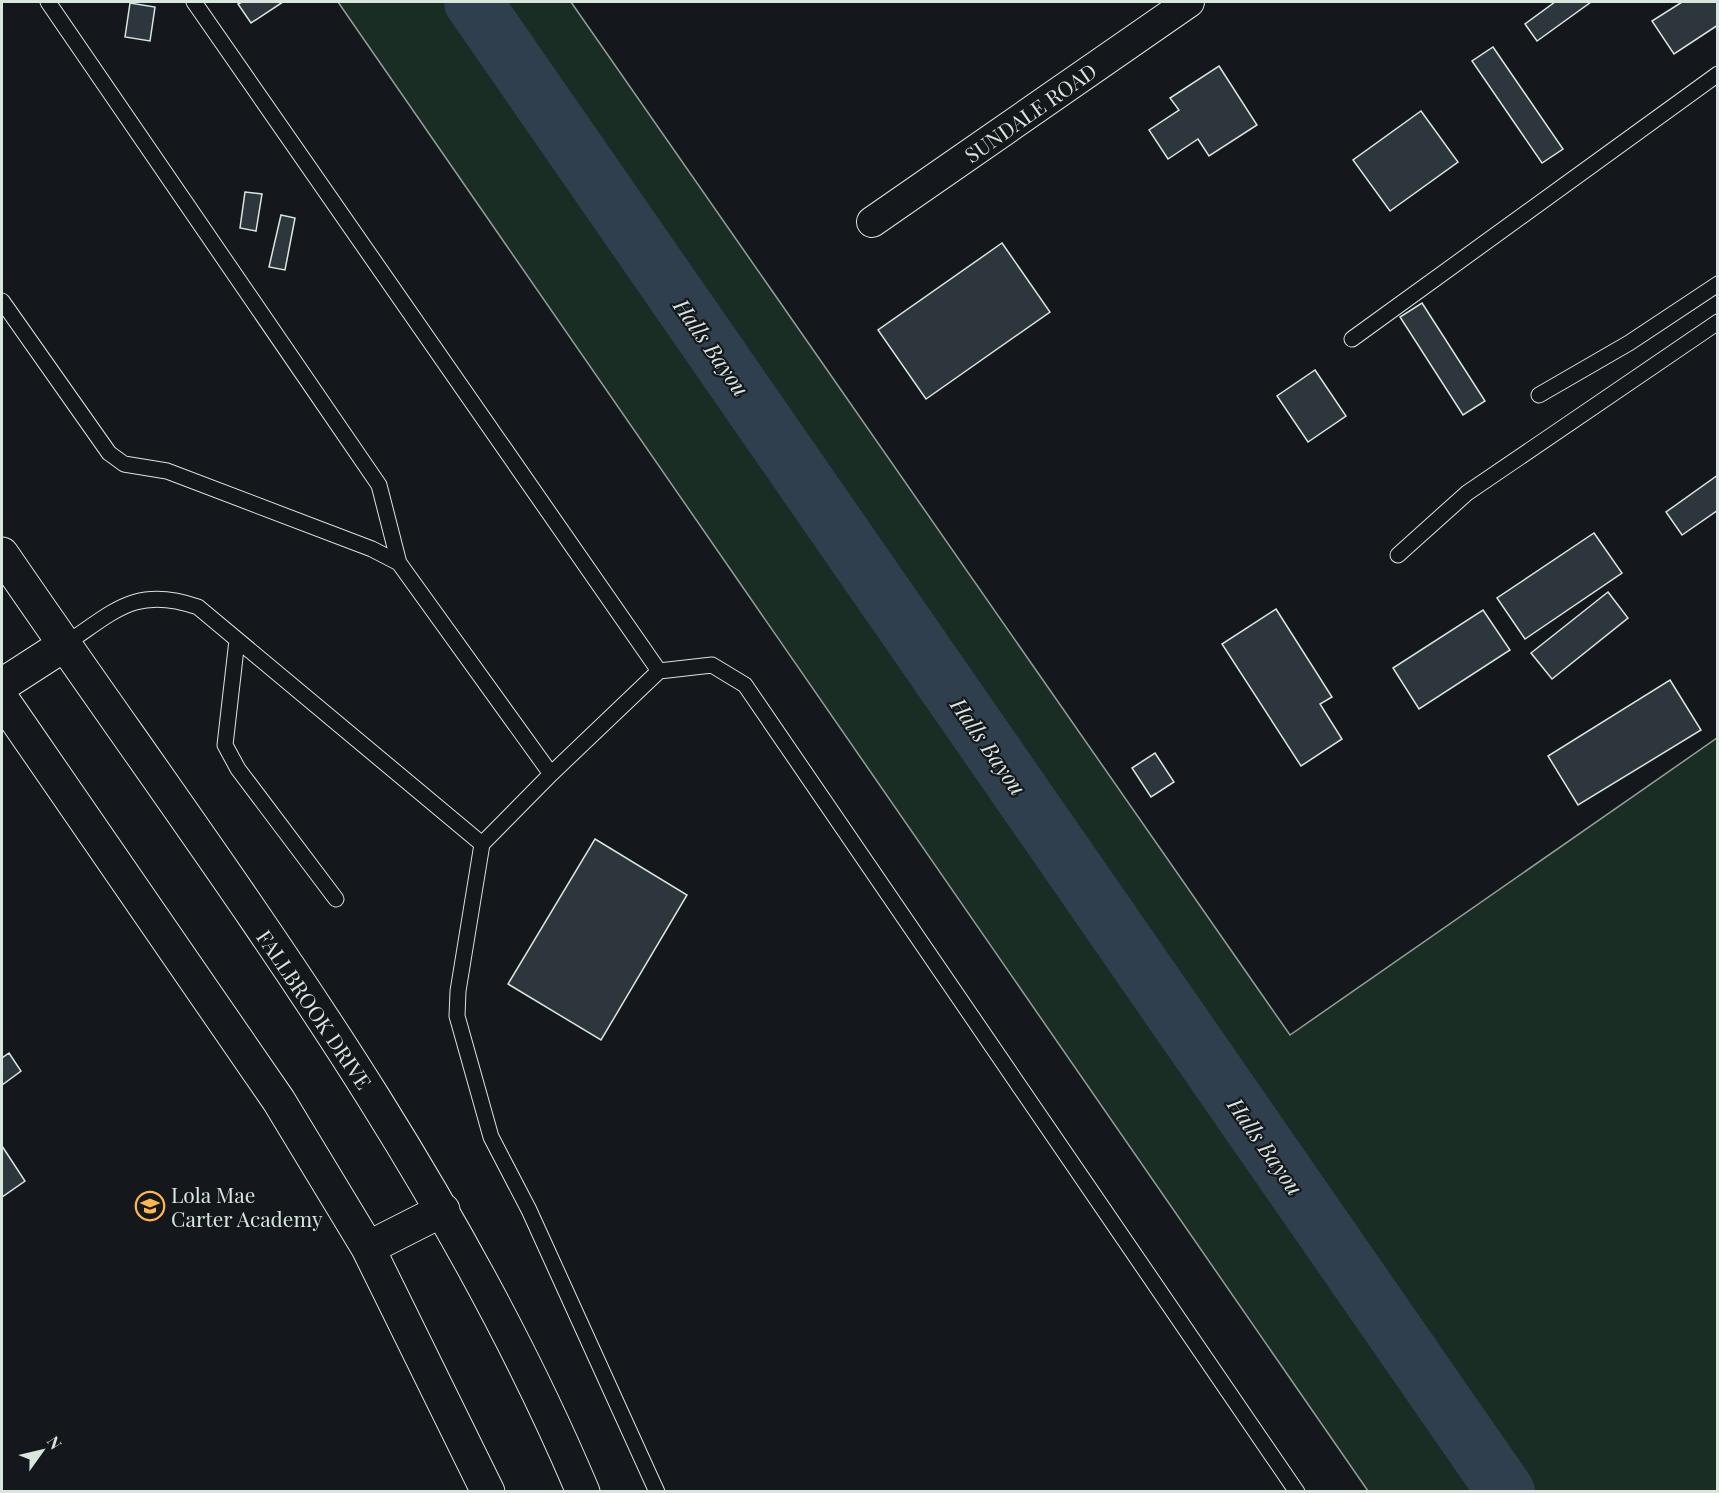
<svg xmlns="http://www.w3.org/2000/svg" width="1719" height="1493" font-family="'Playfair Display',serif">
	<rect width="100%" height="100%" fill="#14181c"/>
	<path fill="#1a2d24" stroke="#939e99" stroke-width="1.5" d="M 338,2 L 571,2 L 1290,1035 L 1717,738 L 1717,1491 L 1368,1491 Z"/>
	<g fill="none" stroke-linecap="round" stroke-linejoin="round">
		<path stroke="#2f3f4d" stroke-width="58" d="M 473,2 L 1506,1492"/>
	</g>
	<path fill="#2c363c" stroke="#d8e6dc" stroke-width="1.5" d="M 242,2 L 283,2 L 251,23 L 238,4 Z
		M 1555,2 L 1591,2 L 1537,41 L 1525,24 Z
		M 1682,2 L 1718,2 L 1718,25 L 1674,54 L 1652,21 Z
		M 130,3 L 155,7 L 150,41 L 125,37 Z
		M 1493,47 L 1563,149 L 1542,163 L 1472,61 Z
		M 1219,66 L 1257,125 L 1209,156 L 1198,139 L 1168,159 L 1149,130 L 1179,110 L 1170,98 Z
		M 1421,111 L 1458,162 L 1390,211 L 1353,160 Z
		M 245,192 L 262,194 L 256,231 L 240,228 Z
		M 281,215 L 295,218 L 285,270 L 269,267 Z
		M 1002,243 L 1050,312 L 926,399 L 878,330 Z
		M 1422,303 L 1485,401 L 1463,415 L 1400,317 Z
		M 1315,370 L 1346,416 L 1308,442 L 1277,396 Z
		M 1718,475 L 1718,510 L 1682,535 L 1666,512 Z
		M 1594,533 L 1622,573 L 1525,639 L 1497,598 Z
		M 1608,592 L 1628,618 L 1552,679 L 1531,653 Z
		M 1276,609 L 1332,697 L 1320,704 L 1342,739 L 1301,766 L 1222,644 Z
		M 1483,610 L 1510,650 L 1419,709 L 1393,668 Z
		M 1670,680 L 1701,730 L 1578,805 L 1548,756 Z
		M 1155,753 L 1174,782 L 1151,797 L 1132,768 Z
		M 595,839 L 687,895 L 601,1040 L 508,984 Z
		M 9,1053 L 21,1071 L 2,1085 L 2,1058 Z
		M 2,1146 L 25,1181 L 2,1197 Z"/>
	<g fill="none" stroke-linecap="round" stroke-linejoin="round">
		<g stroke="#d8e6dc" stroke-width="17">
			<path id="service" d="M 48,2 L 379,485 L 399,563
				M 194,2 L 659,671 L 712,665 L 745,685 L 1297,1492
				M 2,301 L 109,453 L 124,464 L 167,471 L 372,549 L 399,563 L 551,774 L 482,844 L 458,991 L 457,1016 L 491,1137 L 529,1210 L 657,1492
				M 1352,339 L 1718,74
				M 1539,395 L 1629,343 L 1718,284
				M 1398,555 L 1467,493 L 1718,322
				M 237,640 L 225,745 L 238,769 L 336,899
				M 64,645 C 114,612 135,585 198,607 L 482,844
				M 551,774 L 659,671"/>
		</g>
		<g stroke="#d8e6dc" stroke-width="32">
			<path id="minor" d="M 872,222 L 1189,2"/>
		</g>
		<g stroke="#d8e6dc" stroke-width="35">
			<path id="secondary" d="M 2,554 C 209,857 439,1150 583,1492
				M 2,685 L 64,645
				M 2,699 L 279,1101 L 368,1248 L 488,1492
				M 368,1248 L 443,1210"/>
		</g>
		<use href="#service" stroke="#14181c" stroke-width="15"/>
		<use href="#minor" stroke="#14181c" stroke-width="30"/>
		<use href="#secondary" stroke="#14181c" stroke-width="33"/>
	</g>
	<defs>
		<g id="school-ring" transform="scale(1.5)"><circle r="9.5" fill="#14181c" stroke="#ffb74d" stroke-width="1.5"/><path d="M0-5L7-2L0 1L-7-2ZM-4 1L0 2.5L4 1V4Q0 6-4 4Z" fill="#ffb74d"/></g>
	</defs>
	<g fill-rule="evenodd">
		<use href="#school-ring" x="150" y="1206"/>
	</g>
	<g text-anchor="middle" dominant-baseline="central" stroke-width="4.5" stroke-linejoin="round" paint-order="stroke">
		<g font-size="21" fill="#d8e6dc" stroke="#14181c">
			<text transform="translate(1030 112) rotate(-35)">SUNDALE ROAD</text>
			<text transform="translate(315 1009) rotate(56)">FALLBROOK DRIVE</text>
		</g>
		<g font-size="21" fill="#d8e6dc" stroke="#14181c" text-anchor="start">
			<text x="171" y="1194">Lola Mae<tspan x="171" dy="24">Carter Academy</tspan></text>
		</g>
		<g font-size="22" font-style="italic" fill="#d8e6dc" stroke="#14181c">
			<text transform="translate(712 347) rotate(55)">Halls Bayou</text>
			<text transform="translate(989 746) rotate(55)">Halls Bayou</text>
			<text transform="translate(1266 1146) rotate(55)">Halls Bayou</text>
		</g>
	</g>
	<rect width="1719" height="1493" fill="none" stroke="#d8e6dc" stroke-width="6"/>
	<g transform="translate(42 1451) rotate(56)" stroke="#14181c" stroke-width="4.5" paint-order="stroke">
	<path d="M0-4.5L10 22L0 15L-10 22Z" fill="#d8e6dc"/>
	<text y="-9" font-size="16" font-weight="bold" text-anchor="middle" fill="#d8e6dc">N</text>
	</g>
</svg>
